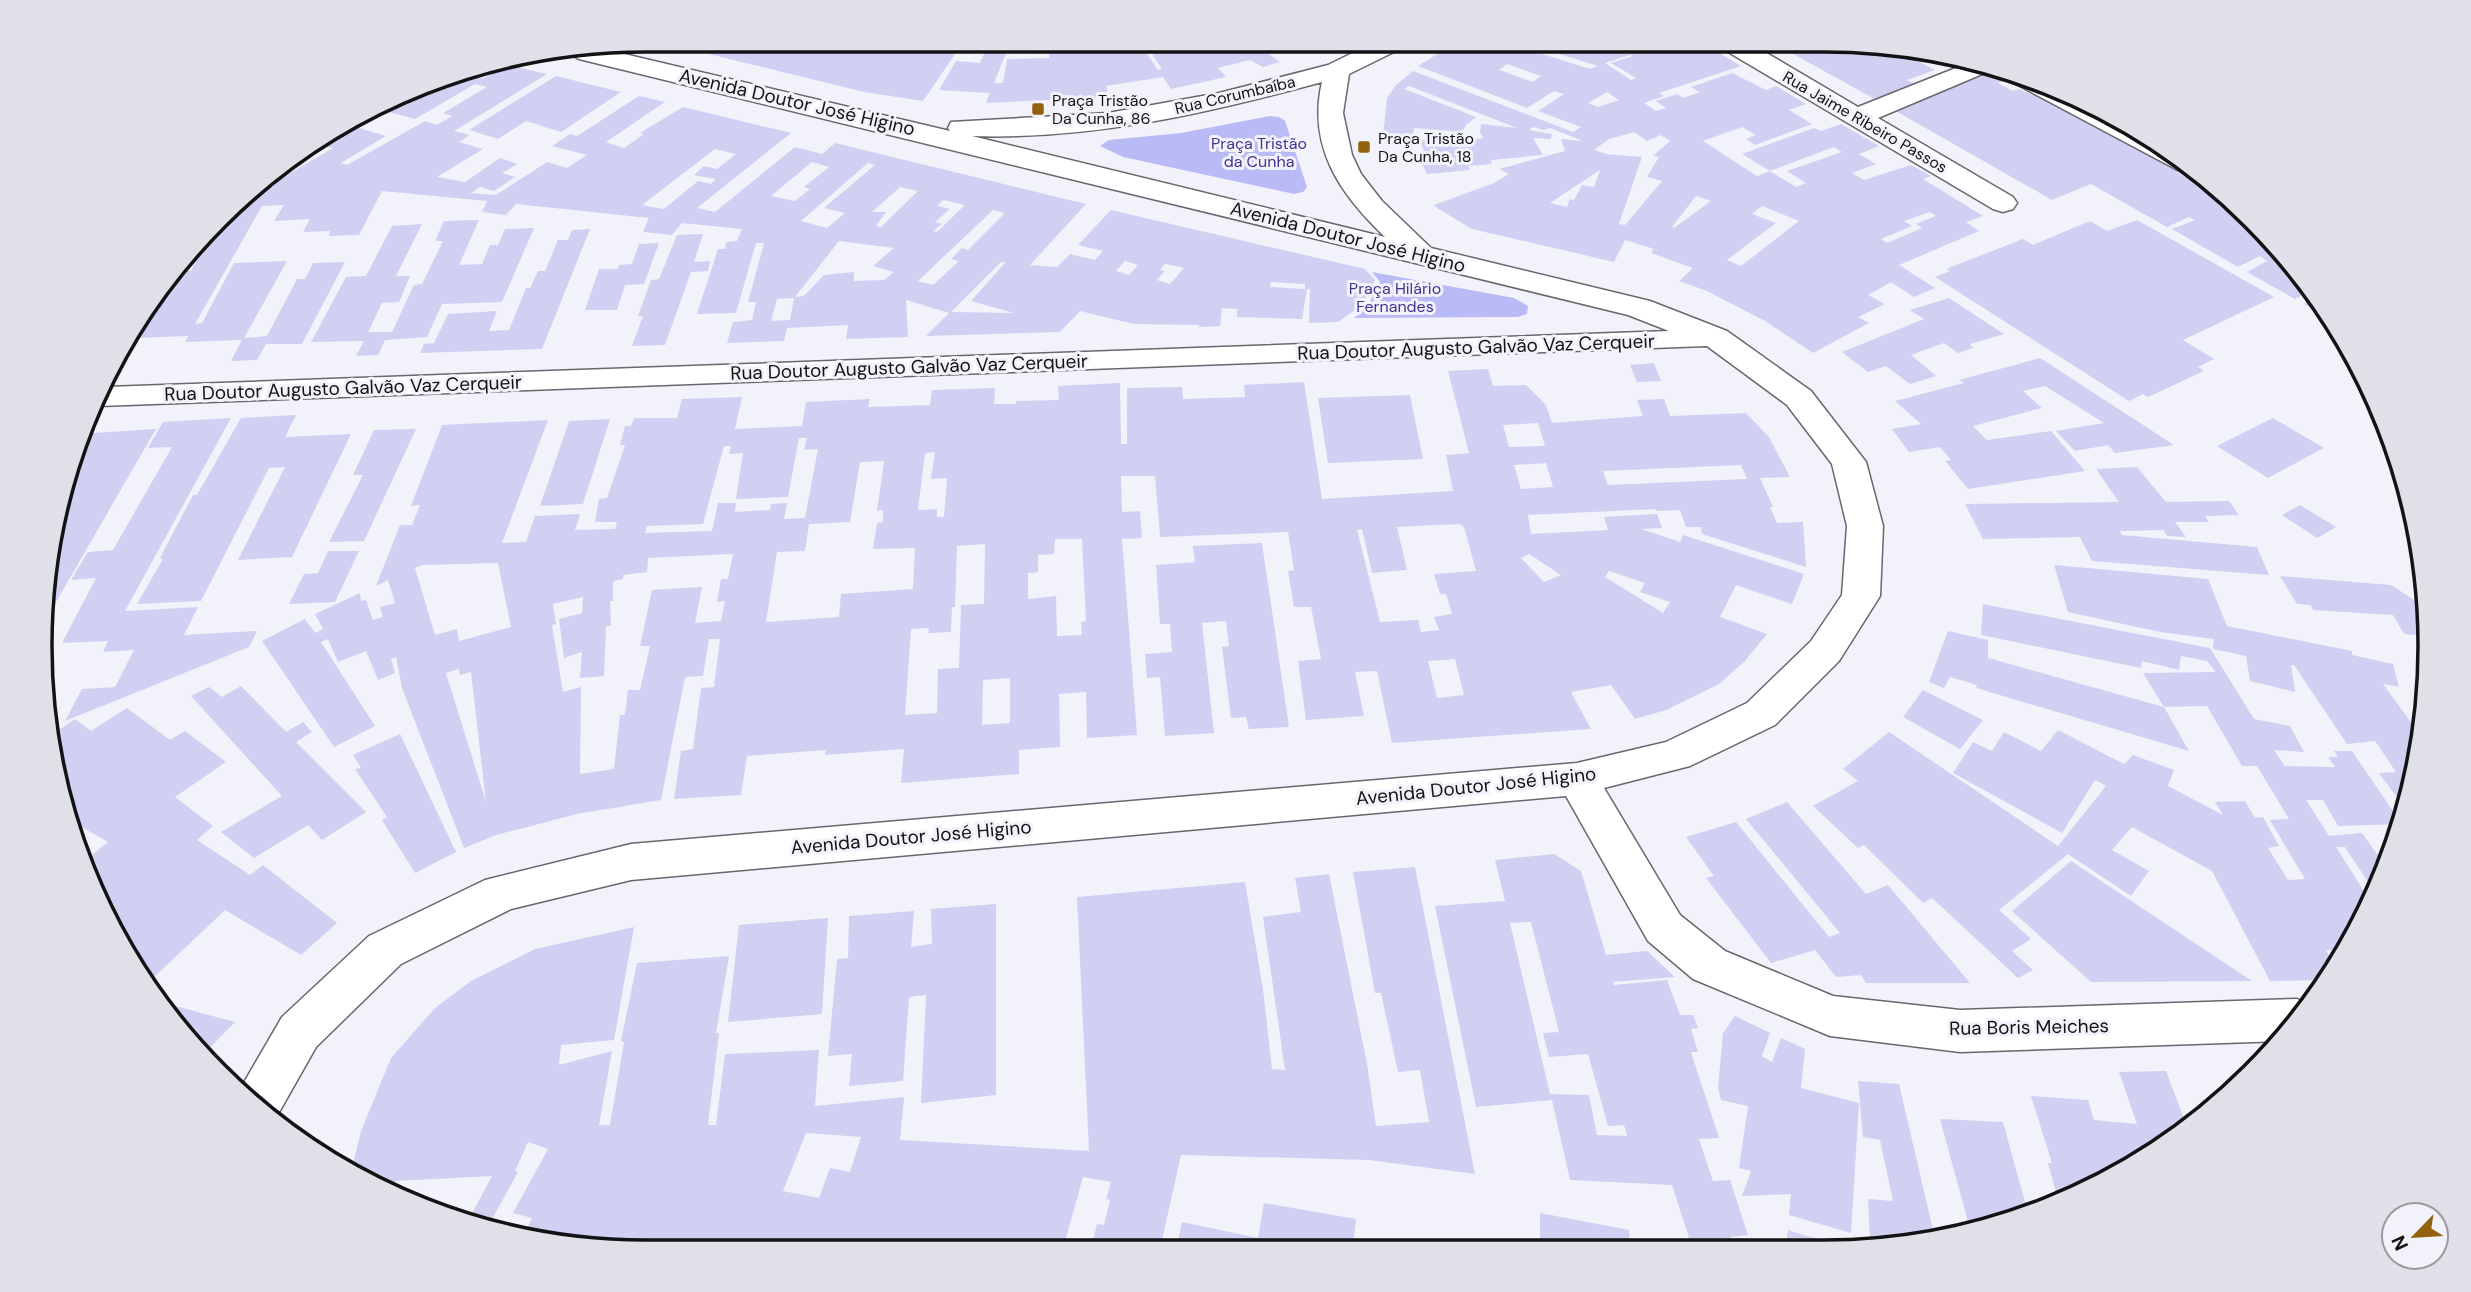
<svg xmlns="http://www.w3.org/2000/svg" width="2471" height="1292" font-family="'DM Sans',sans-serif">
	<rect width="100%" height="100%" fill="#f2f3fa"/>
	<path fill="#babbf6" d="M 1270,116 L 1279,117 L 1285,121 L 1307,187 L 1303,192 L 1294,194 L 1123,157 L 1100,146 L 1109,140 L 1181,133 Z
		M 1372,272 L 1514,298 L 1528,306 L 1527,314 L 1518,317 L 1354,318 L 1366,309 L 1380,282 Z"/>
	<path fill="#cfd0f2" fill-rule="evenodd" d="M 652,40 L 879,40 L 876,43 L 889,45 L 894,41 L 964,41 L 923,101 L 864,92 Z
		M 977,41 L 1011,41 L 994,83 L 1003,83 L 1007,59 L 1049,58 L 1050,48 L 1087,46 L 1085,41 L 1095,41 L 1097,47 L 1107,45 L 1104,41 L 1138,41 L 1158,70 L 1162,69 L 1148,48 L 1158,47 L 1152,41 L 1300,41 L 1275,52 L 1271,49 L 1265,51 L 1280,62 L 1263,67 L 1250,60 L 1218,68 L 1226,77 L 1171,89 L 1163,77 L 1106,86 L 1109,97 L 986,103 L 990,93 L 939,90 L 956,61 L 980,63 L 987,47 L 974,46 Z
		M 1458,41 L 1501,41 L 1590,69 L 1598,66 L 1518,41 L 1699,41 L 1741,66 L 1659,93 L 1664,96 L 1644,103 L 1656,111 L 1666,108 L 1656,101 L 1677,94 L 1683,98 L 1700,92 L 1691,87 L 1732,73 L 1766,90 L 1776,86 L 1806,104 L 1789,110 L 1812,124 L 1755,145 L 1746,139 L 1756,135 L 1742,127 L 1703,141 L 1757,176 L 1770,171 L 1742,154 L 1814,128 L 1821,131 L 1841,124 L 1879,146 L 1859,154 L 1876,164 L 1852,173 L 1864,180 L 1911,165 L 1931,176 L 1923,179 L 1983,216 L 1966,222 L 1979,231 L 1899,265 L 1935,288 L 1914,297 L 1891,282 L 1868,295 L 1885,304 L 1858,317 L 1869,323 L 1813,353 L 1765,321 L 1707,291 L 1679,281 L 1693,268 L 1651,253 L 1654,249 L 1625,240 L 1614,262 L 1472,229 L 1437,208 L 1434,205 L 1494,183 L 1509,174 L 1499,169 L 1565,151 L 1561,139 L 1583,141 L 1550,128 L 1544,130 L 1533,127 L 1529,130 L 1552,134 L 1551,139 L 1533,138 L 1543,155 L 1491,160 L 1492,164 L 1468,166 L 1470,170 L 1427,174 L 1418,155 L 1426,154 L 1419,141 L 1453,137 L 1457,142 L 1484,138 L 1480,133 L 1481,124 L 1517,128 L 1409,86 L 1404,89 L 1476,117 L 1466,125 L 1462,132 L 1414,128 L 1412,138 L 1383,136 L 1387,98 L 1396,85 L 1413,71 L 1573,132 L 1581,127 L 1538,111 L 1564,94 L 1554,91 L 1527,108 L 1418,66 ZM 1630,55 L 1633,56 L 1611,63 L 1636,78 L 1631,80 L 1605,63 ZM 1507,64 L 1541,76 L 1533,82 L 1499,70 ZM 1607,92 L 1619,100 L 1598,107 L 1588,103 ZM 1634,132 L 1647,141 L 1661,135 L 1670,141 L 1653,156 L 1659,157 L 1647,177 L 1662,181 L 1625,225 L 1619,224 L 1642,157 L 1606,154 L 1594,150 L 1609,139 ZM 1834,147 L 1842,152 L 1787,171 L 1806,183 L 1796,187 L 1770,171 ZM 1600,170 L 1594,187 L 1582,185 L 1574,200 L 1570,199 L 1567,207 L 1550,203 ZM 1696,196 L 1711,201 L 1674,228 L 1672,227 ZM 1762,206 L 1799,221 L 1741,266 L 1727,260 L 1776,223 L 1752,214 ZM 1930,212 L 1936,216 L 1916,224 L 1922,228 L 1887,243 L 1881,239 L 1912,226 L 1904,221 Z
		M 1770,41 L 1832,41 L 1847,49 L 1866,42 L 1888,45 L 1935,70 L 1907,80 L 1919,86 L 1880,102 Z
		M 1033,42 L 1047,42 L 1046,54 L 1032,54 Z
		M 508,65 L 547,74 L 454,131 L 470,135 L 459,142 L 483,149 L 437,177 L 465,182 L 500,158 L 517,164 L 502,173 L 515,177 L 494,191 L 480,187 L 471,193 L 496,195 L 547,162 L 567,168 L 587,155 L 552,146 L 570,134 L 577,136 L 639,96 L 665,102 L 606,142 L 624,148 L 644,134 L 640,133 L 683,107 L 791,133 L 697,208 L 715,212 L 795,147 L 822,154 L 835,143 L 1086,204 L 1030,265 L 1057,267 L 1070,254 L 1095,260 L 1103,251 L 1078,245 L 1111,210 L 1365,269 L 1375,280 L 1362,305 L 1338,322 L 1309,323 L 1310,289 L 1307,289 L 1302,319 L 1237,317 L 1237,309 L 1222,308 L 1220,326 L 1199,327 L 1199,325 L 1134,324 L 1080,311 L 1060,332 L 926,336 L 949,313 L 906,300 L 908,337 L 846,339 L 848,325 L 787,328 L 784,341 L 727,343 L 733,322 L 752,320 L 756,302 L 748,302 L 764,243 L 756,243 L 736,313 L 697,314 L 718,249 L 725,249 L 726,242 L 737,241 L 742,229 L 682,223 L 672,235 L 643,232 L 649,218 L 516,204 L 506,215 L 482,212 L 487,201 L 382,191 L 359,235 L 329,236 L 330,231 L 303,232 L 310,219 L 274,221 L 284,205 L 262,206 L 195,324 L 202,323 L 234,263 L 287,261 L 244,338 L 267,336 L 297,279 L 305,279 L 313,263 L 345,262 L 302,344 L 266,344 L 257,360 L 231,361 L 242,340 L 185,342 L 188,336 L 136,338 L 168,282 L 179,271 L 191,271 L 198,257 L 191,258 L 257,187 L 273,187 L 278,180 L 333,148 L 318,144 L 352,126 L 386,136 L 341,163 L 347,165 L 425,121 L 437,125 L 452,116 L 443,113 L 487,87 L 475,84 L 415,119 L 381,110 L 451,73 L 484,78 ZM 715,149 L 736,154 L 717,169 L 704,166 L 694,175 L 716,179 L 711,184 L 698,181 L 664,209 L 642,205 ZM 812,162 L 829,167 L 804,187 L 810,189 L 795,201 L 771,196 ZM 868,163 L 875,165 L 824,208 L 845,213 L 827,228 L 801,221 ZM 900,187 L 918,191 L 881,227 L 876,226 L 886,212 L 872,212 ZM 943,200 L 965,205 L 937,232 L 933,231 L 942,224 L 935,222 L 950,209 L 937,206 ZM 993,210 L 1005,213 L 968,250 L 962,248 L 951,259 L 959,261 L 933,285 L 918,281 ZM 839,241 L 894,248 L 873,266 L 894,272 L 884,280 L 854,281 L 854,272 L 824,275 L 804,296 L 795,297 ZM 1125,261 L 1138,265 L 1129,275 L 1116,271 ZM 1001,262 L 1006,262 L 971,301 L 1014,313 L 951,312 ZM 1165,264 L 1184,268 L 1170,284 L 1157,280 L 1165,271 L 1160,270 ZM 1271,282 L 1305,284 L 1305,289 L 1270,287 ZM 794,298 L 790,320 L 771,321 L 777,299 Z
		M 1988,74 L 2003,81 L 1998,83 L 2013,91 L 2018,89 L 2036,96 L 2128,145 L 2133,143 L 2182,169 L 2176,172 L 2232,201 L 2281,247 L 2333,320 L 2304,304 L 2316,298 L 2308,293 L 2295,299 L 2247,272 L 2267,261 L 2260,256 L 2238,267 L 2172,229 L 2195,220 L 2189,217 L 2167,227 L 2091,184 L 2052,200 L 1894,110 Z
		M 556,76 L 621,92 L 561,132 L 526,121 L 498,139 L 469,130 Z
		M 479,220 L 459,265 L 482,264 L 490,245 L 498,245 L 505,229 L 534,228 L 502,302 L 442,304 L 427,337 L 385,340 L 378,355 L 356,356 L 364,341 L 311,342 L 346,277 L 366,276 L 392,226 L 422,224 L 396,276 L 410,276 L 399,302 L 382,303 L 368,332 L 392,332 L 414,285 L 422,284 L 443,241 L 435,241 L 444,221 Z
		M 2137,220 L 2274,297 L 2183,340 L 2214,359 L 2198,367 L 2204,371 L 2148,397 L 2143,394 L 2129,401 L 1935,277 L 1950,271 L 1946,269 L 2023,239 L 2033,245 L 2090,221 L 2107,231 Z
		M 590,229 L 542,349 L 420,353 L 424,344 L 434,343 L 448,314 L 497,311 L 489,331 L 509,330 L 526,288 L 530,288 L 538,271 L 545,271 L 558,240 L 568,240 L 572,230 Z
		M 703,234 L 694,262 L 710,261 L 708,271 L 691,272 L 665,345 L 632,346 L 643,316 L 638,316 L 651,280 L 659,279 L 677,235 Z
		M 659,243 L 644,284 L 625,285 L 617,310 L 585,310 L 599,269 L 618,269 L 619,265 L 632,264 L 639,244 Z
		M 1949,298 L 2004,334 L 1970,344 L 1973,348 L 1958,353 L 1944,343 L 1911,355 L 1936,376 L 1910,384 L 1886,366 L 1868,372 L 1842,352 L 1924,319 L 1910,310 Z
		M 2040,358 L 2174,445 L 2115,453 L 2108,445 L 2075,451 L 2056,431 L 2104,423 L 2045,386 L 2023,391 L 2042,408 L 1973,426 L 1987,440 L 2051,431 L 2085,471 L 1968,489 L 1945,461 L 1951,460 L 1940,447 L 1909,452 L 1892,429 L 1921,424 L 1895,401 L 1964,383 L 1959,380 Z
		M 1654,363 L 1661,381 L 1637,382 L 1630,365 Z
		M 1488,369 L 1493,386 L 1526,385 L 1546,405 L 1552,423 L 1643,416 L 1637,400 L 1664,399 L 1670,416 L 1746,413 L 1769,437 L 1790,477 L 1760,478 L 1773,507 L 1770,507 L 1777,523 L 1803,522 L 1806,567 L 1702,534 L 1701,527 L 1686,527 L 1680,510 L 1657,511 L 1656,509 L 1528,515 L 1531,534 L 1608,530 L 1604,517 L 1657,514 L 1662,528 L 1641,529 L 1680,542 L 1683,535 L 1804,574 L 1792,604 L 1736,585 L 1720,617 L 1767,634 L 1744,662 L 1719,684 L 1666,710 L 1635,719 L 1611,685 L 1571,692 L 1591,729 L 1392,743 L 1377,671 L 1355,672 L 1364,716 L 1306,720 L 1298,661 L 1321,659 L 1311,607 L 1294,607 L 1288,571 L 1294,570 L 1288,532 L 1160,537 L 1155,476 L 1121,476 L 1122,512 L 1140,511 L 1142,538 L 1122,539 L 1137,735 L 1087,738 L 1086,692 L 1059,694 L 1060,747 L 1019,750 L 1019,774 L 901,783 L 904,749 L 825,755 L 826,750 L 747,756 L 741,795 L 674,799 L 681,751 L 693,749 L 701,688 L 714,687 L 720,639 L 709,639 L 703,676 L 685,677 L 661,800 L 577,814 L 496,835 L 464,848 L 402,688 L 396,657 L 391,659 L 395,673 L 378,680 L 366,651 L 338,662 L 328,639 L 321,642 L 375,726 L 334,747 L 262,641 L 305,619 L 315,633 L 323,629 L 315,614 L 360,593 L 361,601 L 366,600 L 373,620 L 383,617 L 380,607 L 395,603 L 388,580 L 376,586 L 400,525 L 412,525 L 420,505 L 411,506 L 442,425 L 548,420 L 502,543 L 526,542 L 535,516 L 580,514 L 575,530 L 615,529 L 617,522 L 595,522 L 599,499 L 607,498 L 625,445 L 620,445 L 625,426 L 631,426 L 634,418 L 677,418 L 682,399 L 742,397 L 735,429 L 802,426 L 806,402 L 870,399 L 868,407 L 930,405 L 932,390 L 995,388 L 994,404 L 1016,404 L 1016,401 L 1059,400 L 1058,386 L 1120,383 L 1121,444 L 1127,444 L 1127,388 L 1182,387 L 1183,399 L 1245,397 L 1244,385 L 1304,382 L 1322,499 L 1453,491 L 1446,455 L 1469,453 L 1448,371 ZM 1538,423 L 1545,446 L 1509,447 L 1503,425 ZM 799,438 L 807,438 L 804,450 L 818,449 L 805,518 L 784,519 L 787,503 L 771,504 L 770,510 L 735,512 L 736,503 L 718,503 L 712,531 L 645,533 L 647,526 L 703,524 L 724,446 L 731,446 L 729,454 L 743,453 L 736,499 L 788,497 ZM 935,452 L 931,479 L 947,478 L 944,517 L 937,517 L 937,509 L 918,510 L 925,453 ZM 884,461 L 877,511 L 883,510 L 883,522 L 877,523 L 873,549 L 915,548 L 913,589 L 841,594 L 839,617 L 766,622 L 777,552 L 805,551 L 809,524 L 850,522 L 860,462 ZM 1546,463 L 1553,487 L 1521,489 L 1514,465 ZM 1741,465 L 1747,479 L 1608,485 L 1603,471 ZM 1459,524 L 1464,527 L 1476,571 L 1434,574 L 1440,594 L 1446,594 L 1452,614 L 1434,617 L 1439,630 L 1421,632 L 1418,620 L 1380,622 L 1357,530 L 1362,529 L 1372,573 L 1407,570 L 1397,527 ZM 1055,539 L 1082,539 L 1086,621 L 1081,622 L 1082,635 L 1057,636 L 1056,596 L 1028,599 L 1028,573 L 1038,572 L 1038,555 L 1054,554 ZM 985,544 L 984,604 L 961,605 L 959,668 L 938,669 L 937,713 L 905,715 L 911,629 L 929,628 L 928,633 L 951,632 L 952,607 L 955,607 L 957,546 ZM 733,554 L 728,579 L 721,579 L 717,602 L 725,601 L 721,621 L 695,623 L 702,587 L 652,590 L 640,646 L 650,646 L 640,690 L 628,690 L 625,715 L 620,715 L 614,769 L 580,774 L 581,687 L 563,692 L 552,625 L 556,624 L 553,604 L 583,597 L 582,613 L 559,619 L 564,658 L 582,652 L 580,678 L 604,676 L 606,626 L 611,626 L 610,601 L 613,601 L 613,581 L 623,579 L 623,575 L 647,572 L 648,558 ZM 1529,554 L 1561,575 L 1544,582 L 1521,558 ZM 498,563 L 511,627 L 459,641 L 457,629 L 435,635 L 415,568 L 422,565 ZM 1609,571 L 1645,583 L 1640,592 L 1670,602 L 1663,613 L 1605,577 ZM 1455,659 L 1464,695 L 1437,698 L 1428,661 ZM 459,669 L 460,675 L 471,672 L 486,802 L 446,673 ZM 1010,678 L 1010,723 L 982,725 L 983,680 Z
		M 1410,395 L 1423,459 L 1328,463 L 1318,398 Z
		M 296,415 L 285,437 L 351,434 L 292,557 L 238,560 L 285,467 L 269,468 L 201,601 L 137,604 L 163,559 L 160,558 L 193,495 L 197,495 L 241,418 Z
		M 231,418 L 125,611 L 198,607 L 184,635 L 257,631 L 249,647 L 65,721 L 82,689 L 115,687 L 134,650 L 103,652 L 108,641 L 62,643 L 96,578 L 71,580 L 88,552 L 113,550 L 172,447 L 148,448 L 163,422 Z
		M 2273,418 L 2324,448 L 2268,478 L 2217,446 Z
		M 610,419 L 583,504 L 540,506 L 569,421 Z
		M 156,429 L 49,614 L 61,490 L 78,451 L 83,450 L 94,433 Z
		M 416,429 L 364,541 L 329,542 L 363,475 L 353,475 L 374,430 Z
		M 2137,467 L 2166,502 L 2229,501 L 2239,515 L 2205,516 L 2209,522 L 2175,522 L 2186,537 L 2167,536 L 2163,530 L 2120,531 L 2122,535 L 2257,547 L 2269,575 L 2092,561 L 2080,537 L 1983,539 L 1965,504 L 2119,502 L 2096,469 Z
		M 2300,505 L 2336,527 L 2317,538 L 2282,515 Z
		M 1262,543 L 1289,727 L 1249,729 L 1246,717 L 1231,718 L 1222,647 L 1229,646 L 1226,621 L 1202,623 L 1214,733 L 1165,736 L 1160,677 L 1147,678 L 1145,654 L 1172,652 L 1170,624 L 1160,624 L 1156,565 L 1195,562 L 1193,546 Z
		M 328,551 L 359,551 L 335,602 L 289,604 L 304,574 L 318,573 Z
		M 2054,565 L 2208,579 L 2227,626 L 2352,651 L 2352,655 L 2393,664 L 2399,687 L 2383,684 L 2421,736 L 2408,808 L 2405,808 L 2379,773 L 2396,772 L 2375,741 L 2347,744 L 2294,665 L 2291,665 L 2295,692 L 2250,681 L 2246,656 L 2213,649 L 2214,639 L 2160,632 L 2068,612 Z
		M 2280,576 L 2391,585 L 2427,608 L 2428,636 L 2404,634 L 2393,615 L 2313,610 L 2311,605 L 2297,604 Z
		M 1983,604 L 2210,648 L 2254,719 L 2290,726 L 2304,752 L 2274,750 L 2285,766 L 2335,767 L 2328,757 L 2338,757 L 2334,751 L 2352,751 L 2402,824 L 2338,826 L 2323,800 L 2306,800 L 2329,836 L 2362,833 L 2386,867 L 2376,894 L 2345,847 L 2336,847 L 2372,904 L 2345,949 L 2326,950 L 2334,965 L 2324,980 L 2270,981 L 2212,871 L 2132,827 L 2112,850 L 2149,871 L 2131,896 L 2068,854 L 1999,910 L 2031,939 L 2012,951 L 2033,970 L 2018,978 L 1932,898 L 1923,903 L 1864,845 L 1858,848 L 1813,806 L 1858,781 L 1843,769 L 1889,732 L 2058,846 L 2106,786 L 2095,780 L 2062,833 L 1953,773 L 1973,742 L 1992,751 L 2004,732 L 2041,751 L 2058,730 L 2124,764 L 2133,755 L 2174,770 L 2168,786 L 2223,815 L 2215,802 L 2245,801 L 2255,818 L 2263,817 L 2279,846 L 2268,848 L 2288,880 L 2305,879 L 2270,820 L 2289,819 L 2257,766 L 2242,766 L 2207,706 L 2164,707 L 2143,673 L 2216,672 L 2207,661 L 2181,656 L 2179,670 L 2142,661 L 2141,668 L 1981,635 Z
		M 1948,631 L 1988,640 L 1988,658 L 2164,707 L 2189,751 L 1976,688 L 1977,685 L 1950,677 L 1944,688 L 1929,682 Z
		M 241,686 L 286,732 L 303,722 L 312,732 L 296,742 L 366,812 L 322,840 L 308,825 L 254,858 L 221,832 L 282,796 L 191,696 L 209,687 L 222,697 Z
		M 1923,690 L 1983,720 L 1960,749 L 1903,717 Z
		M 127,708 L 170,740 L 185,731 L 226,762 L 175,797 L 213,826 L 197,840 L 250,875 L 263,865 L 337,923 L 301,955 L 225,910 L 150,981 L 87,878 L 81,855 L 88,858 L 108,842 L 73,822 L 53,734 L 75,719 L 91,731 Z
		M 400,734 L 456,852 L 415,873 L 382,820 L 387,817 L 355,769 L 361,768 L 353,755 Z
		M 1787,802 L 1866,894 L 1888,885 L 1970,983 L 1866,983 L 1861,975 L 1836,977 L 1815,950 L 1771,963 L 1706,878 L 1714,876 L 1686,837 L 1736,822 L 1829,937 L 1840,933 L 1746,819 Z
		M 1554,854 L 1581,871 L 1606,955 L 1647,951 L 1675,977 L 1613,982 L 1614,985 L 1667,980 L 1680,1015 L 1693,1015 L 1698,1028 L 1691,1029 L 1698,1052 L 1691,1052 L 1719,1138 L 1699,1139 L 1713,1181 L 1730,1180 L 1748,1235 L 1730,1237 L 1733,1247 L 1692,1247 L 1672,1185 L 1570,1180 L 1552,1100 L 1476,1107 L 1435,906 L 1505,901 L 1495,860 ZM 1531,922 L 1559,1032 L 1543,1033 L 1549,1057 L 1588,1054 L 1608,1126 L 1624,1125 L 1627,1136 L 1597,1135 L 1589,1095 L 1550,1094 L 1510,923 Z
		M 2071,861 L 2252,981 L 2091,982 L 2012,911 Z
		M 1415,867 L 1475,1174 L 1369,1160 L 1181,1155 L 1160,1249 L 1091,1249 L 1097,1224 L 1104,1225 L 1110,1200 L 1106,1199 L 1111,1182 L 1083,1177 L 1063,1249 L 607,1250 L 523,1237 L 532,1218 L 513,1213 L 548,1149 L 528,1142 L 515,1171 L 518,1172 L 486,1230 L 467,1223 L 492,1176 L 395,1181 L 396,1196 L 378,1189 L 351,1172 L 361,1131 L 391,1058 L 435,1008 L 471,981 L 535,949 L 634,927 L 614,1040 L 561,1045 L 559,1065 L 612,1051 L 599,1125 L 610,1125 L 624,1042 L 621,1041 L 637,963 L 729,956 L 716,1033 L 719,1033 L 708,1125 L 716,1125 L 725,1054 L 819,1050 L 815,1106 L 904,1097 L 900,1140 L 1089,1151 L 1077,897 L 1245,882 L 1263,989 L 1272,1069 L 1285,1070 L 1263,917 L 1301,912 L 1295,878 L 1329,874 L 1367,1064 L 1376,1126 L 1429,1122 L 1420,1070 L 1398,1072 L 1381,993 L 1375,993 L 1353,872 ZM 806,1133 L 861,1137 L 850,1172 L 830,1168 L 819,1198 L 783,1191 Z
		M 996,904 L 996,1095 L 921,1103 L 926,995 L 909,997 L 903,1081 L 849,1086 L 852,1054 L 828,1056 L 837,959 L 848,958 L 849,916 L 914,911 L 911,947 L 932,944 L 931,909 Z
		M 828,918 L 822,1014 L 728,1022 L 739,925 Z
		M 164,1003 L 235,1022 L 202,1056 L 191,1046 Z
		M 1735,1016 L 1770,1033 L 1762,1056 L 1772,1062 L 1781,1038 L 1805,1049 L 1801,1088 L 1859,1103 L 1851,1233 L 1789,1215 L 1791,1194 L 1742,1196 L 1751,1171 L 1739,1168 L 1748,1106 L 1721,1100 L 1718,1088 L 1723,1033 Z
		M 2166,1071 L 2187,1127 L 2162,1149 L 2059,1204 L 2048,1163 L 2052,1163 L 2031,1096 L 2088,1100 L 2094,1120 L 2137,1124 L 2119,1072 Z
		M 1858,1081 L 1899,1084 L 1933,1230 L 1961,1231 L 1904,1247 L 1786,1247 L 1788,1230 L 1836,1245 L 1870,1237 L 1868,1199 L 1893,1201 L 1880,1140 L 1863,1137 Z
		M 1940,1119 L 2003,1122 L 2028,1213 L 1970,1229 Z
		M 1264,1203 L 1356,1219 L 1353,1248 L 1176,1249 L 1182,1222 L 1258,1238 Z
		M 1540,1213 L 1629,1230 L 1630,1247 L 1540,1248 Z"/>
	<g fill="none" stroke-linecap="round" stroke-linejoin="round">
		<g stroke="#67676d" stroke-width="3">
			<path id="street" d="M 1377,41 L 1409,41 L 1406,46 L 1349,74 L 1343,113 L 1352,155 L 1361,174 L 1382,201 L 1431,248 L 1650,301 L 1727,331 L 1811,391 L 1866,462 L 1883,526 L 1880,596 L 1839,661 L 1775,725 L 1690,766 L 1604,788 L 1680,915 L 1725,951 L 1833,996 L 1960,1010 L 2297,999 L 2308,1004 L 2283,1041 L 1960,1052 L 1830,1036 L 1693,979 L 1648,941 L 1566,796 L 631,880 L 511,909 L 401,964 L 316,1047 L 273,1123 L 239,1091 L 282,1017 L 369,936 L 485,880 L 631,844 L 1577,763 L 1666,742 L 1747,703 L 1811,641 L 1842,595 L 1847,526 L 1832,464 L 1787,405 L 1707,346 L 99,406 L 107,387 L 1669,331 L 1628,315 L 579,59 L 568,53 L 599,48 L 950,131 L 948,128 L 951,122 L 1108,113 L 1219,93 L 1328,65 ZM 1322,82 C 1307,147 1340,194 1385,237 L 972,136 C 1091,140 1208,113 1322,82 Z
				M 1715,41 L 1746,41 L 1858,107 L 1976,60 L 1999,67 L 1878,118 L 2013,197 L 2017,203 L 2013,209 L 2003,212 L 1993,209 L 1718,46 Z
				M 2002,68 L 2085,100 L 2194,166 L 2205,175 L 2197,177 L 2187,175 L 2003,77 L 1999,72 Z"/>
		</g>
		<use href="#street" fill="#fff" fill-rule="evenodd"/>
	</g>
	<g fill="#91610e" stroke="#f2f3fa" stroke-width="2.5">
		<rect x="1031" y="102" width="14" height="14" rx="3.5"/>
		<rect x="1357" y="140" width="14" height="14" rx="3.5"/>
	</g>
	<g text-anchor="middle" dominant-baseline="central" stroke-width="6" stroke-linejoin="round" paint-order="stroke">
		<g font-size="16" fill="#131315" stroke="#f2f3fa">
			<text transform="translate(1235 95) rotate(-13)">Rua Corumbaíba</text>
			<text transform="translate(1865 122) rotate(30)">Rua Jaime Ribeiro Passos</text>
		</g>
		<g font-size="16" fill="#131315" stroke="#f2f3fa" text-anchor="start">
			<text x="1052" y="100">Praça Tristão<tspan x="1052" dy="18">Da Cunha, 86</tspan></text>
			<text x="1378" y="138">Praça Tristão<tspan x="1378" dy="18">Da Cunha, 18</tspan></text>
		</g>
		<g font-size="16" fill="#413390" stroke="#f2f3fa">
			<text x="1259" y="143">Praça Tristão<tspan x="1259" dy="18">da Cunha</tspan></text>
			<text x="1395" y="288">Praça Hilário<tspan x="1395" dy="18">Fernandes</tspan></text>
		</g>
		<g font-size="19" fill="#131315" stroke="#f2f3fa">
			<text transform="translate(797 102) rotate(13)">Avenida Doutor José Higino</text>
			<text transform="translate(1348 237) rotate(14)">Avenida Doutor José Higino</text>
			<text transform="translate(1476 347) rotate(-2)">Rua Doutor Augusto Galvão Vaz Cerqueir</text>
			<text transform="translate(909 367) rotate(-2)">Rua Doutor Augusto Galvão Vaz Cerqueir</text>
			<text transform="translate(343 388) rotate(-2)">Rua Doutor Augusto Galvão Vaz Cerqueir</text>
			<text transform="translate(1476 786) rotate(-6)">Avenida Doutor José Higino</text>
			<text transform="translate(911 837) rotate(-5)">Avenida Doutor José Higino</text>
			<text transform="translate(2029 1027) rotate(-1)">Rua Boris Meiches</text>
		</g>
	</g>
	<path d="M0 0H2471V1292H0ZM646 52H1824A594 594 0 0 1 2418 646V646A594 594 0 0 1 1824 1240H646A594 594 0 0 1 52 646V646A594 594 0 0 1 646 52Z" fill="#e0e1e8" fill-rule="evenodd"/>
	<path fill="none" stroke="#131315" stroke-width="3.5" d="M646 52H1824A594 594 0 0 1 2418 646V646A594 594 0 0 1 1824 1240H646A594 594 0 0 1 52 646V646A594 594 0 0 1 646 52Z"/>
	<g transform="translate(2415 1236) rotate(245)"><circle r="33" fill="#f2f3fa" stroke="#99999e" stroke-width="2"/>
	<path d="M0-5L12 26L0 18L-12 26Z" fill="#91610e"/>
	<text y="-10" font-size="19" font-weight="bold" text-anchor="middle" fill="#131315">N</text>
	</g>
</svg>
